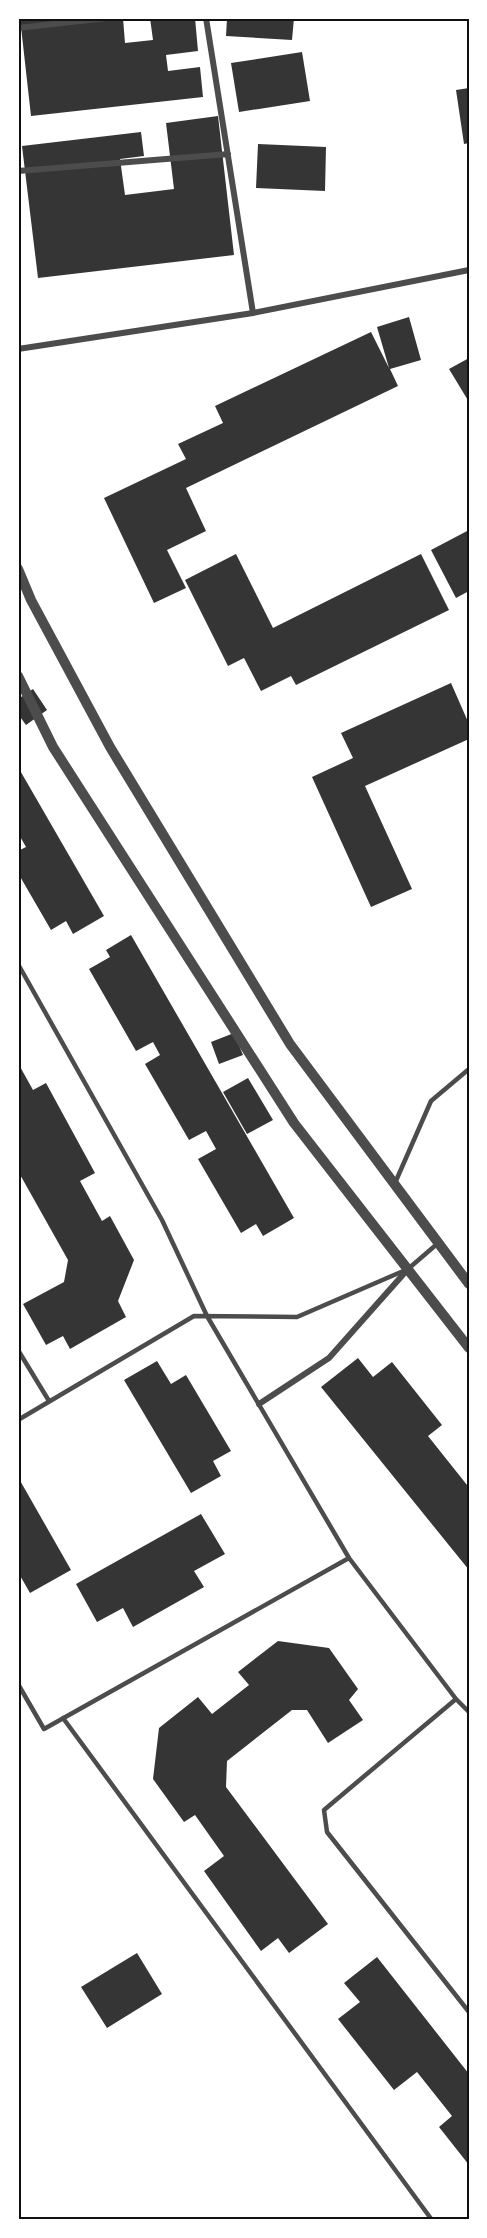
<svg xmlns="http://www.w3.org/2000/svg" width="487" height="2238" font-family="'Space Grotesk',sans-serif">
	<rect width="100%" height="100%" fill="#fff"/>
	<path fill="#353535" d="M 20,18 L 123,18 L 125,43 L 153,40 L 150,18 L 195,18 L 198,51 L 166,55 L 168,71 L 200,67 L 203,97 L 31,116 Z
		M 227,18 L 294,18 L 292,40 L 226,36 Z
		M 302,52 L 310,101 L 239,112 L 231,63 Z
		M 469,88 L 469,143 L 464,144 L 456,90 Z
		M 218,116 L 234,255 L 38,278 L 22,146 L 141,132 L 144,156 L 120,159 L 125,195 L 174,189 L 166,123 Z
		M 258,144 L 326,147 L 325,191 L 256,188 Z
		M 409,317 L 421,360 L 390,369 L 398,386 L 186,488 L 206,531 L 167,550 L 186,588 L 154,603 L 104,498 L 186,459 L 178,444 L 223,423 L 215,406 L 371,332 L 389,368 L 377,327 Z
		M 469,358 L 469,402 L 449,369 Z
		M 469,530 L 469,591 L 456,598 L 431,550 Z
		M 236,554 L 273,628 L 421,554 L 449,610 L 296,685 L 291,676 L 261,691 L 244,658 L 228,666 L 185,580 Z
		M 451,683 L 469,724 L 469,739 L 365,786 L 412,889 L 371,907 L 312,777 L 353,758 L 341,733 Z
		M 33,689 L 47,710 L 26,725 L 18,714 L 18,699 Z
		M 18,767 L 104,916 L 73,934 L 66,921 L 51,930 L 18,873 L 18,851 L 26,847 L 18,833 Z
		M 131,935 L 294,1218 L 263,1236 L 256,1224 L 241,1233 L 198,1159 L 216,1149 L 206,1131 L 189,1140 L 145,1064 L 160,1055 L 153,1042 L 136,1051 L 89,969 L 110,957 L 106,950 Z
		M 234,1033 L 243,1055 L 219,1064 L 211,1042 Z
		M 18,1063 L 33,1090 L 46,1083 L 95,1173 L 80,1181 L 102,1221 L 110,1216 L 134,1260 L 118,1301 L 126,1317 L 70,1349 L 63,1336 L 46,1345 L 23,1304 L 64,1282 L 68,1260 L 18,1171 Z
		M 248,1078 L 273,1120 L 247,1134 L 223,1092 Z
		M 358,1358 L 373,1377 L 392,1362 L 442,1425 L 428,1436 L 467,1485 L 469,1483 L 469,1570 L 321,1387 Z
		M 157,1361 L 171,1384 L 186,1375 L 231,1451 L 213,1461 L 221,1476 L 191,1493 L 124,1380 Z
		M 18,1477 L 71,1570 L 30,1593 L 18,1572 Z
		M 201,1514 L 225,1554 L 194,1571 L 204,1587 L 133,1627 L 123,1608 L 97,1622 L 76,1584 Z
		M 278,1641 L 329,1648 L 358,1689 L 349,1700 L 363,1720 L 328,1743 L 307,1710 L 292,1710 L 227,1761 L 226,1787 L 328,1924 L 289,1953 L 278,1938 L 261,1951 L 204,1871 L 224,1856 L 195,1815 L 184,1822 L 153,1779 L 159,1728 L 198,1697 L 212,1714 L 249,1685 L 238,1672 Z
		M 18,1731 L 21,1731 L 21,1765 L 18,1765 Z
		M 137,1953 L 162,1994 L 107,2028 L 81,1987 Z
		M 377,1957 L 469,2074 L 469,2165 L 439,2127 L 452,2116 L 417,2072 L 394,2090 L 338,2019 L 360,2002 L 344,1983 Z"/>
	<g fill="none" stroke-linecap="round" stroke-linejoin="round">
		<path stroke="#4c4c4c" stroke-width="4.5" d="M 18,964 L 162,1220 L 207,1316 L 349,1558 L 44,1729 L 18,1684
			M 395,1183 L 431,1101 L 469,1069
			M 18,1350 L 49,1401
			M 18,1420 L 194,1316 L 297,1317 L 408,1269 L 437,1244
			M 349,1558 L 456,1699 L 469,1712
			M 456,1699 L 324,1810 L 327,1832 L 469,2012
			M 63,1718 L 432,2220"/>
		<path stroke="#4c4c4c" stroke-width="6" d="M 206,18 L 253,313
			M 18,28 L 107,18
			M 18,171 L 228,154
			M 18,349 L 253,313 L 469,270
			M 259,1404 L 329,1358 L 408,1269"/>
		<path stroke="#4c4c4c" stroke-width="10" d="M 18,569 L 31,600 L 110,747 L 290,1044 L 469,1284
			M 18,676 L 53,747 L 294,1123 L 469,1348"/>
	</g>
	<rect width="487" height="2238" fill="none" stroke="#ffffff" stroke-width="39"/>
	<rect x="20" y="20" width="448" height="2198" fill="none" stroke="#111" stroke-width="2"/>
</svg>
